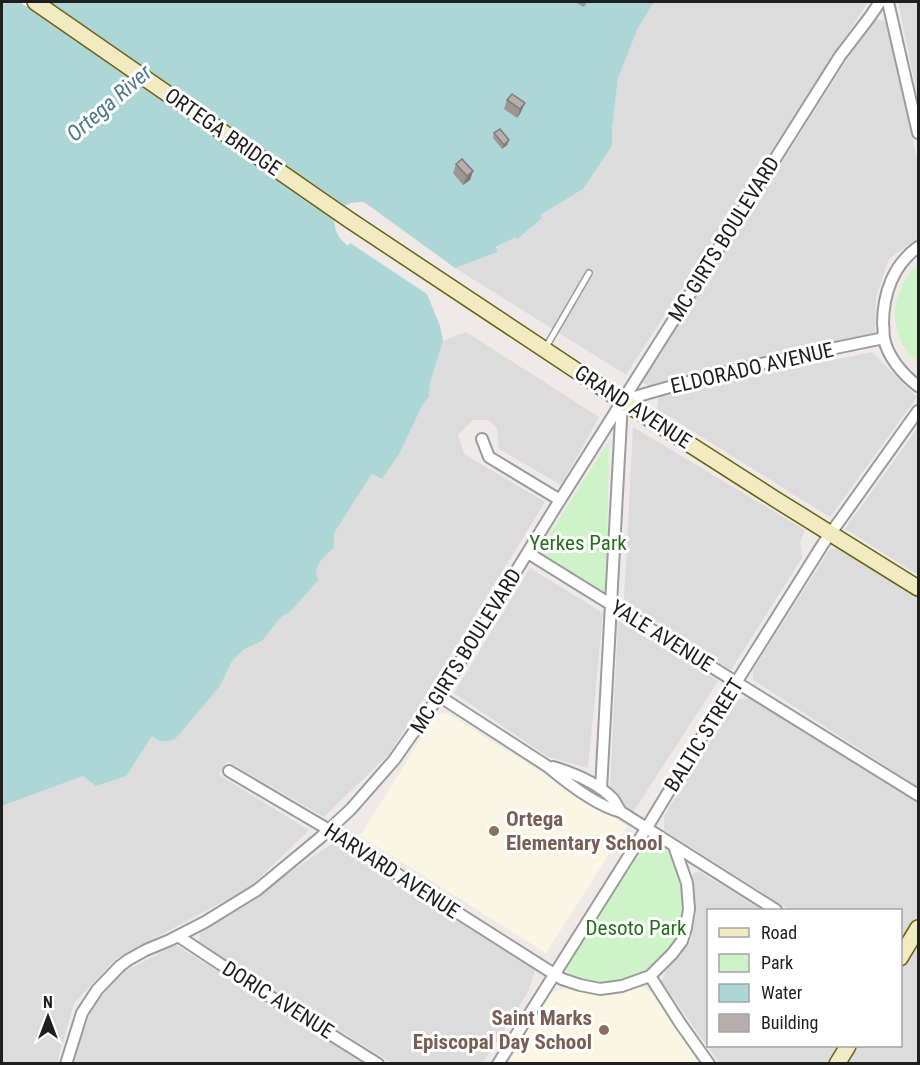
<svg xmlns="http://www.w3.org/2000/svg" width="920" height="1065" font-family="'Roboto Condensed',sans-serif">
	<rect width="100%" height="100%" fill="#efeae7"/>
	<path fill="#dddcdc" d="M 654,2 L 868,2 L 626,375 L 455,268 L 498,252 L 496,248 L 517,236 L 539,215 L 583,189 L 612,146 L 612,129 L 618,78 L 638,28 Z
		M 898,2 L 918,2 L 918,99 Z
		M 873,19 L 886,21 L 918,163 L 918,238 L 889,259 L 876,297 L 875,334 L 650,387 L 642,382 Z
		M 466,332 L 599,417 L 561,485 L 499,449 L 497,428 L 488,420 L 473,420 L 458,435 L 464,454 L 545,502 L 390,753 L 324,817 L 227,761 L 219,775 L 309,830 L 249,888 L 117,958 L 74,1003 L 57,1063 L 2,1064 L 2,806 L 83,776 L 153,735 L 154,736 L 220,686 L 232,661 L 243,650 L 262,641 L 281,617 L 290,612 L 319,578 L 316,575 L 316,567 L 321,560 L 334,548 L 334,533 L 372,474 L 382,479 L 422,406 L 429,396 L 430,383 L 443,341 Z
		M 872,352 L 917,397 L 830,517 L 657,409 L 659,396 Z
		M 633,427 L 805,530 L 800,542 L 802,558 L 731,670 L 624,600 Z
		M 918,427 L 918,575 L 845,529 Z
		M 839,548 L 918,597 L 918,787 L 753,680 L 753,670 L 830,549 Z
		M 530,568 L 603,613 L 588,768 L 548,757 L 454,693 Z
		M 618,620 L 718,681 L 632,814 L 610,789 Z
		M 749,698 L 918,800 L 918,920 L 901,949 L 900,910 L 790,910 L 664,830 L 664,816 L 736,700 Z
		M 333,843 L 536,968 L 528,992 L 483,1063 L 392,1063 L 199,943 L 200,933 Z
		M 698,871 L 762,910 L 708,910 L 708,1046 L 841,1046 L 830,1063 L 719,1063 L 662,982 L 666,969 L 690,943 L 696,916 L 693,874 Z
		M 918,940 L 918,1063 L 842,1064 L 853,1046 L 900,1046 L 901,970 Z
		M 176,945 L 364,1063 L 73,1064 L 72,1062 L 94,1004 L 125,971 Z"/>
	<path fill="#fbf6e3" d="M 447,713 L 627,826 L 546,953 L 360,836 L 436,715 Z
		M 644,987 L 657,997 L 703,1063 L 508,1064 L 549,993 L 567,988 L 604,994 Z"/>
	<path fill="#cff3c9" d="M 918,262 L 918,363 C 915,359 911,356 908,353 C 900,343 893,321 895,308 C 897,292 908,274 918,262 Z
		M 609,441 L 606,596 L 538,552 Z
		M 651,841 C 668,846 675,859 679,875 C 683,887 685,899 683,912 C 681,944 654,974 623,981 C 606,985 589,982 572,979 L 566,969 L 568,963 L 640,849 L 644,844 Z"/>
	<path fill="#add6d7" d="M 2,2 L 654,2 L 638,28 L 618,78 L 612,129 L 612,146 L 583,189 L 540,215 L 542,218 L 517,239 L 516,237 L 496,247 L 498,252 L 455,268 L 364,202 C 346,202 344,205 334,219 C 335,232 338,238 348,246 L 350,243 L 427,294 L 440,326 L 443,341 L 430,383 L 429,396 L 422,406 L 399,454 L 382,479 L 372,474 L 334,533 L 334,548 C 325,556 316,562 316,575 L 319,579 L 290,612 L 281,617 L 262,641 L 243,650 L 232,661 L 220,686 L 176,738 C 167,743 160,742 152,736 L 126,776 L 96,786 L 83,776 L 2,806 Z"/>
	<path fill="#fff" d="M 20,2 L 50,2 L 356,213 L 351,221 L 346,227 Z"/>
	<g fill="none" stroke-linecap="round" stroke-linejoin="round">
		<g stroke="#9c9c9c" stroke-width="8">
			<path id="service" d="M 546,347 L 589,273"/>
		</g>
		<g stroke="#9c9c9c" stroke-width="14">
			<path id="minor" d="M 888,2 L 918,133
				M 918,247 C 893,265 883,294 883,324 C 884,328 883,333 884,338 C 887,356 903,375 918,386
				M 482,439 L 489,457 L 560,500
				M 528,553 L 918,795
				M 439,696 L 547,766 C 566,782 597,806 621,812 L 776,910
				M 553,767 C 573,773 598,783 613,799 C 616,803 618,808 621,812
				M 229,771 L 341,837 L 414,885 L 562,979 L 580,985 L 600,989 L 622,986 L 650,976 L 672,954 L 682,941 L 686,928 L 689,909 L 687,883 L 674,846
				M 601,789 L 622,401 C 708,374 796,356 884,338
				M 178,936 L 258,989 L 378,1064
				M 650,976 L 680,1023 L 709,1064
				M 66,1064 L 82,1013 L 97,990 L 120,966 L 128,960 L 146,950 L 170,940 L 205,922 L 257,890 L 321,837 L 351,809 L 394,760 L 439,696 L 560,500 L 840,56 L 869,18 L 880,2
				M 498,1064 L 646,829 L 695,748 L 823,544 L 918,411"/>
		</g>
		<g stroke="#6a6112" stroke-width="18">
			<path id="secondary" d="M 35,2 L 351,221 L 622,401 L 775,499 L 918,588
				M 900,958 L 918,928
				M 837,1064 L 848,1046"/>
		</g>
		<use href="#service" stroke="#fff" stroke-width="5"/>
		<use href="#minor" stroke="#fff" stroke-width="10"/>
		<use href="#secondary" stroke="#f2eac1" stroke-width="15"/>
	</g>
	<path fill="#9e9695" d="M 575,2 L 587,2 L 584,7 Z
		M 512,94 L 521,112 L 517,118 L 504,109 L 507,100 Z
		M 494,133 L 509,140 L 507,145 L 502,149 L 493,138 Z
		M 456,164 L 473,171 L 470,180 L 463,185 L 453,173 Z"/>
	<path fill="#817a79" d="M 525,103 L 521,112 L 517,118 L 520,109 Z
		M 509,140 L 507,145 L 502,149 L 504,145 Z
		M 473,171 L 470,180 L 463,185 L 467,176 Z"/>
	<path fill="#b8afad" stroke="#817a79" stroke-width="1.5" d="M 512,94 L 525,103 L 520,109 L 507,100 Z
		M 500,129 L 509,140 L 504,145 L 494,133 Z
		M 462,159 L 473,171 L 467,176 L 456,164 Z"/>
	<g fill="#8d6e63" stroke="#fff" stroke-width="2">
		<circle cx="494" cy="831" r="6"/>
		<circle cx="604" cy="1030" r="6"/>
	</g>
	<g text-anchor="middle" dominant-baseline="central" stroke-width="6" stroke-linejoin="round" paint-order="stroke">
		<g font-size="21" fill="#1f1f1f" stroke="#fff">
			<text transform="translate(223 132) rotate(35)">ORTEGA BRIDGE</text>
			<text transform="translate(724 239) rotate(-58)">MC GIRTS BOULEVARD</text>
			<text transform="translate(752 368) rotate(-13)">ELDORADO AVENUE</text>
			<text transform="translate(633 407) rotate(33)">GRAND AVENUE</text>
			<text transform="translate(662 636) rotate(32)">YALE AVENUE</text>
			<text transform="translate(466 651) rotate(-58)">MC GIRTS BOULEVARD</text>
			<text transform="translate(704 735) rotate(-58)">BALTIC STREET</text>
			<text transform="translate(392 871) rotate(33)">HARVARD AVENUE</text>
			<text transform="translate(278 1000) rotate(32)">DORIC AVENUE</text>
		</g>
		<g font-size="21" fill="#247119" stroke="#fff">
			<text x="578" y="543">Yerkes Park</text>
			<text x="636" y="928">Desoto Park</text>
		</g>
		<g font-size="21" font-weight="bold" fill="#785e54" stroke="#fff" text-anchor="start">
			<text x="506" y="819">Ortega<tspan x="506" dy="24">Elementary School</tspan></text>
			<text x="592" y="1018" text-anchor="end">Saint Marks<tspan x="592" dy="24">Episcopal Day School</tspan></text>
		</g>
		<g font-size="22" font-style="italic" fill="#4c7a8e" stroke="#fff">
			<text transform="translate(109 103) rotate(-41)">Ortega River</text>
		</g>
	</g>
	<rect width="920" height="1065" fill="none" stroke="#1f1f1f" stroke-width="6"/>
	<rect x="707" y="909" width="195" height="138" fill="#ffffff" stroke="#a5a5a5" stroke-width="1.5"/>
	<rect x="719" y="928" width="30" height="9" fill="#f2eac1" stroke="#a5a5a5" stroke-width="1.5"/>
	<text x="761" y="939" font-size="18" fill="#1f1f1f">Road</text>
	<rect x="719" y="954" width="30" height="18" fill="#cff3c9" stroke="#a5a5a5" stroke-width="1.5"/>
	<text x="761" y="969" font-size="18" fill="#1f1f1f">Park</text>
	<rect x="719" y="984" width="30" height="18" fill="#add6d7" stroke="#a5a5a5" stroke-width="1.5"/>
	<text x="761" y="999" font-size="18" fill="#1f1f1f">Water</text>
	<rect x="719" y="1014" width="30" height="18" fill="#b8afad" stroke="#a5a5a5" stroke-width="1.5"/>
	<text x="761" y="1029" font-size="18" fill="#1f1f1f">Building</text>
	<g transform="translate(48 1017)" stroke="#ffffff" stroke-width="4.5" paint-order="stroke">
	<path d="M0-4.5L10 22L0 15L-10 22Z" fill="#1f1f1f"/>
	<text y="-9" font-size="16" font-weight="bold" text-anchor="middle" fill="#1f1f1f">N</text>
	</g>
</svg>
